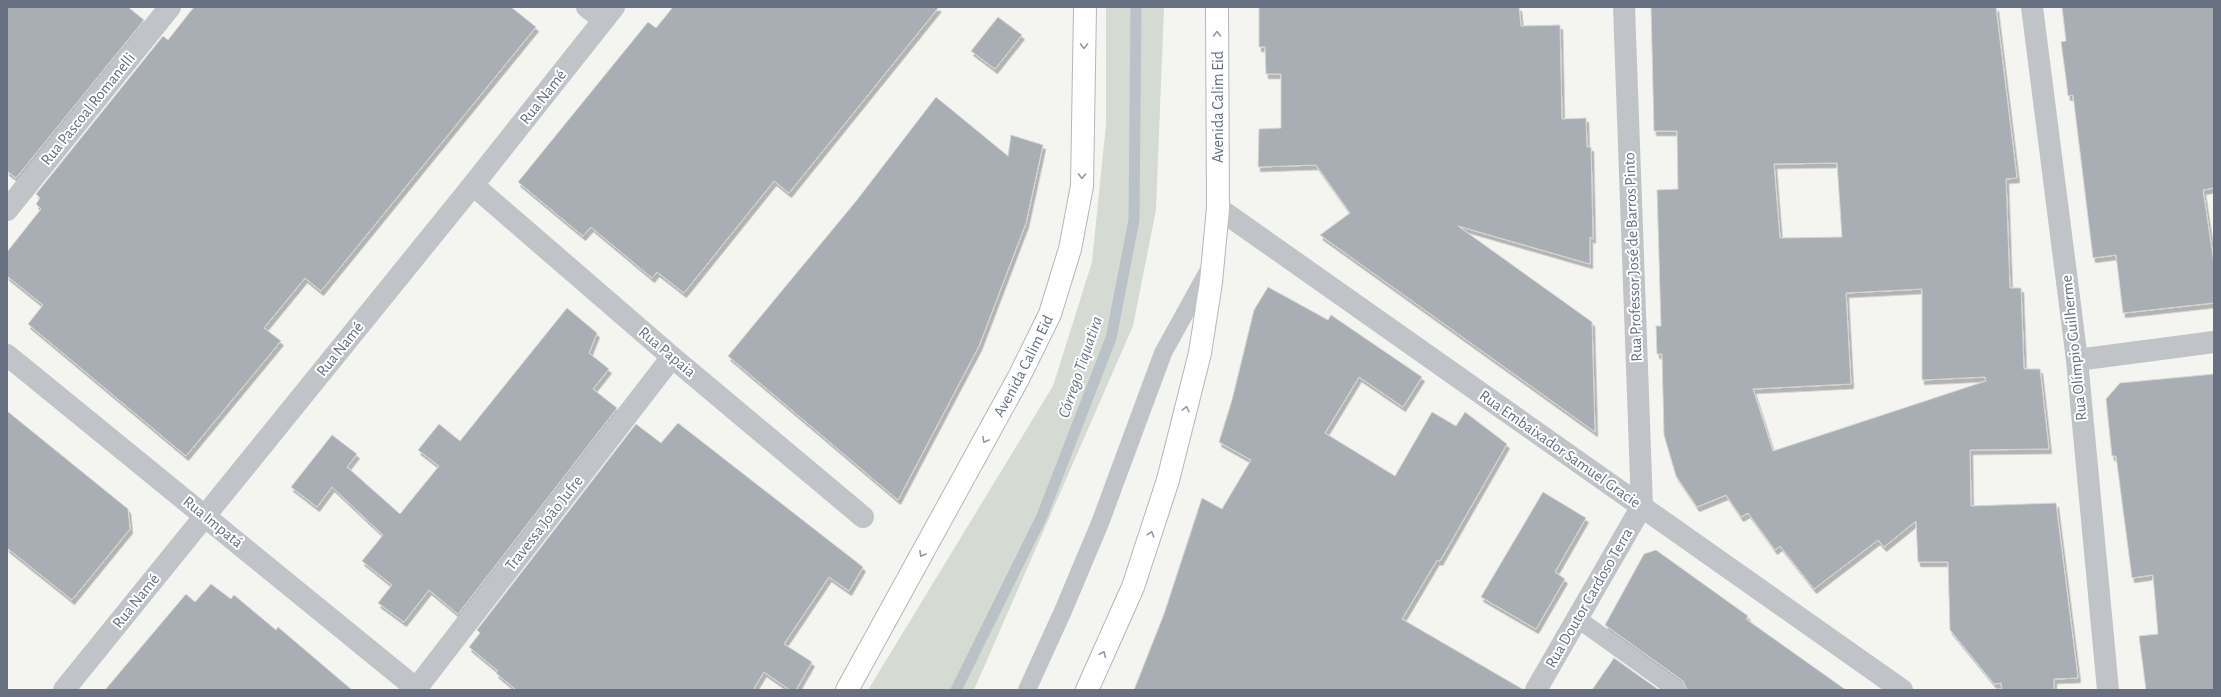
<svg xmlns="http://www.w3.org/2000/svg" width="2221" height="697" font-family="'Alegreya Sans',sans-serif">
	<defs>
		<filter id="shadow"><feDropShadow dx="2.5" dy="4.5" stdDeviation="0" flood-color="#0004"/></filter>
	</defs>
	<rect width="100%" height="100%" fill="#f4f5f1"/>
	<path fill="#d5dbd3" d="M 1106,7 L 1164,7 L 1156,210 L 1133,326 L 974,690 L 868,690 L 1053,386 L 1092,262 L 1106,124 Z"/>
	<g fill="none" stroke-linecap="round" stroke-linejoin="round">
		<path stroke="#bac2c8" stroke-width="11" d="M 956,690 L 1042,516 L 1111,338 L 1134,220 L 1136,7"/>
	</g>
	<path fill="#a9aeb5" stroke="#d6d6d4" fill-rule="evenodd" filter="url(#shadow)" d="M 7,7 L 128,7 L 144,20 L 16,178 L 7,171 Z
		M 194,7 L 511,7 L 536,27 L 321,291 L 305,278 L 264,328 L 281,341 L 186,456 L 28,324 L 43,305 L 7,276 L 7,252 L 41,209 L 36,204 L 40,198 L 36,194 L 163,36 L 168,40 Z
		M 673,7 L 939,7 L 789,193 L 774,181 L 684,293 L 657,272 L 652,278 L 591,227 L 583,236 L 518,182 L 648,22 L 656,28 Z
		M 1259,7 L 1519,7 L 1521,26 L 1560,25 L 1562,119 L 1586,118 L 1587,147 L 1591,147 L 1593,239 L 1590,237 L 1590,264 L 1458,226 L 1592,322 L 1595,432 L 1320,235 L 1350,213 L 1316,165 L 1258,167 L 1259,129 L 1281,128 L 1281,74 L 1266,74 L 1265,47 L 1259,47 Z
		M 1651,7 L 1996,7 L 2017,178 L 2006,179 L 2010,288 L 2021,288 L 2024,369 L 2040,369 L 2049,449 L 1970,450 L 1971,506 L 2056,503 L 2078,678 L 2054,679 L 2054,690 L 2002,690 L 2001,683 L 1994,684 L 1950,630 L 1948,562 L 1918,562 L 1916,521 L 1884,547 L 1878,540 L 1814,589 L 1780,546 L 1775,550 L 1748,513 L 1741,517 L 1726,495 L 1697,507 L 1676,476 L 1664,435 L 1662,354 L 1657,354 L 1656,326 L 1661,326 L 1657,190 L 1678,189 L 1677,131 L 1654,131 ZM 1837,163 L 1842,237 L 1780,238 L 1774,164 ZM 1922,289 L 1922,380 L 1985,377 L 1986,381 L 1773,451 L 1753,389 L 1851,384 L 1846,293 Z
		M 2062,7 L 2214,7 L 2214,188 L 2203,190 L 2214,263 L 2214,303 L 2123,313 L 2116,255 L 2093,258 L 2073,95 L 2068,96 L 2066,79 L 2061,42 L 2066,41 Z
		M 998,17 L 1022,35 L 995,69 L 971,51 Z
		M 936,97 L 1008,156 L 1011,135 L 1043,145 L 1026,223 L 979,346 L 898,500 L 728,356 L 857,200 Z
		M 1268,287 L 1328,320 L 1331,315 L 1422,377 L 1403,407 L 1359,377 L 1325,433 L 1395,476 L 1432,412 L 1456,426 L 1465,412 L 1507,444 L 1440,561 L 1437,560 L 1402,619 L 1524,690 L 1134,690 L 1164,614 L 1202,498 L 1222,509 L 1251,460 L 1219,442 L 1232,400 L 1254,310 Z
		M 567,308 L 597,333 L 589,353 L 609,369 L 593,389 L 617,408 L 458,614 L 429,590 L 404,622 L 378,603 L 392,585 L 362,561 L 383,535 L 332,487 L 317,507 L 291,487 L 332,435 L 357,454 L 347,467 L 400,514 L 439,466 L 418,450 L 439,424 L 460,441 Z
		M 2214,374 L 2214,690 L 2146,690 L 2139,636 L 2158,634 L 2153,575 L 2132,578 L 2116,456 L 2112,456 L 2106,399 L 2120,383 Z
		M 7,411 L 128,509 L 130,529 L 72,600 L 7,548 Z
		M 678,423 L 863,567 L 849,591 L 829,577 L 784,644 L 812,662 L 796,690 L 790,690 L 764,672 L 753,690 L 516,690 L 496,673 L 498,671 L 469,647 L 480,633 L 477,630 L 636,424 L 661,443 Z
		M 1543,492 L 1586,518 L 1555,572 L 1565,579 L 1536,629 L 1481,597 Z
		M 1656,550 L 1748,616 L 1746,619 L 1846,690 L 1687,690 L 1683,681 L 1605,625 L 1644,554 Z
		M 211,584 L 231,599 L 234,595 L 276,630 L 278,627 L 352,690 L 105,690 L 186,594 L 195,602 Z
		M 1614,658 L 1659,690 L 1592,690 Z"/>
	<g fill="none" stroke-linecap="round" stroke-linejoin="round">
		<g stroke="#b4b6ba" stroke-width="24">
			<g id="primary">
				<path id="s1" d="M 847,690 L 1019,377 L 1050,314 L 1070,249 L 1082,186 L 1085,7"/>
				<path d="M 1087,690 L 1133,587 L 1168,480 L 1200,353 L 1211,282 L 1218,208 L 1217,7"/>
			</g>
		</g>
		<path stroke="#c0c3c7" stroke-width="18" d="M 1578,619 L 1677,690
			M 1027,690 L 1063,611 L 1100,523 L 1163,353 L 1211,266"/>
		<path stroke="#c0c3c7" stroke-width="22" d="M 587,7 L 604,20
			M 2032,7 L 2077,360 L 2108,690
			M 473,185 L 672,357 L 863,517
			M 1218,208 L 1902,690
			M 7,210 L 170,7
			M 7,355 L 418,690
			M 2077,360 L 2214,342
			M 416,689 L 672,357
			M 64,690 L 473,185 L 614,7
			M 1536,690 L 1642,506 L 1624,7"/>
		<use href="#primary" stroke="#fff" stroke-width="22"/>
	</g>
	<defs><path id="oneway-chevron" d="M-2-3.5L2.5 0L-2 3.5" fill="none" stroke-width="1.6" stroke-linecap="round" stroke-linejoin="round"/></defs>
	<g stroke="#949ba6">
		<use href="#oneway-chevron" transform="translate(1217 34) rotate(-90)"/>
		<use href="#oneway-chevron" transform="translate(1084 46) rotate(91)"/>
		<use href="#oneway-chevron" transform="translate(1082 176) rotate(91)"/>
		<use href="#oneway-chevron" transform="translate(1186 409) rotate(-76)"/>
		<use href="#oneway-chevron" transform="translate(985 440) rotate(119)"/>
		<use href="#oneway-chevron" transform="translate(1151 534) rotate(-72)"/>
		<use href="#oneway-chevron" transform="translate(922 554) rotate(119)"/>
		<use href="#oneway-chevron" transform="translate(1103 654) rotate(-66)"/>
	</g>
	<g text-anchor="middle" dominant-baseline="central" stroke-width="4" stroke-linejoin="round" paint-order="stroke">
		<g font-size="16" fill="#667080" stroke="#fff">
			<text transform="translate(543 97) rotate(-52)">Rua Namé</text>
			<text transform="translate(1218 107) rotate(-90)">Avenida Calim Eid</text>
			<text transform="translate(88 109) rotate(-51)">Rua Pascoal Romanelli</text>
			<text transform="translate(1633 257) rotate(-92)">Rua Professor José de Barros Pinto</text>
			<text transform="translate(2074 348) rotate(-96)">Rua Olímpio Guilherme</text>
			<text transform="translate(340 349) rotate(-51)">Rua Namé</text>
			<text transform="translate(667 352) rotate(40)">Rua Papaia</text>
			<text stroke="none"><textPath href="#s1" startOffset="369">Avenida Calim Eid</textPath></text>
			<text transform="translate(1560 449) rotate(35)">Rua Embaixador Samuel Gracie</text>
			<text transform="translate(213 522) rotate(39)">Rua Impatá</text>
			<text transform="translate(544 523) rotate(-52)">Travessa João Jufre</text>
			<text transform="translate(1589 598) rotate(-60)">Rua Doutor Cardoso Terra</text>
			<text transform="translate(136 601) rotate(-51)">Rua Namé</text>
		</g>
		<g font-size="17" font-style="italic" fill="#677784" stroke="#fff">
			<text transform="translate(1080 367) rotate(-71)">Córrego Tiquatira</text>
		</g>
	</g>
	<rect width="2221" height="697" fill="none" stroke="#667080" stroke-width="16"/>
</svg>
